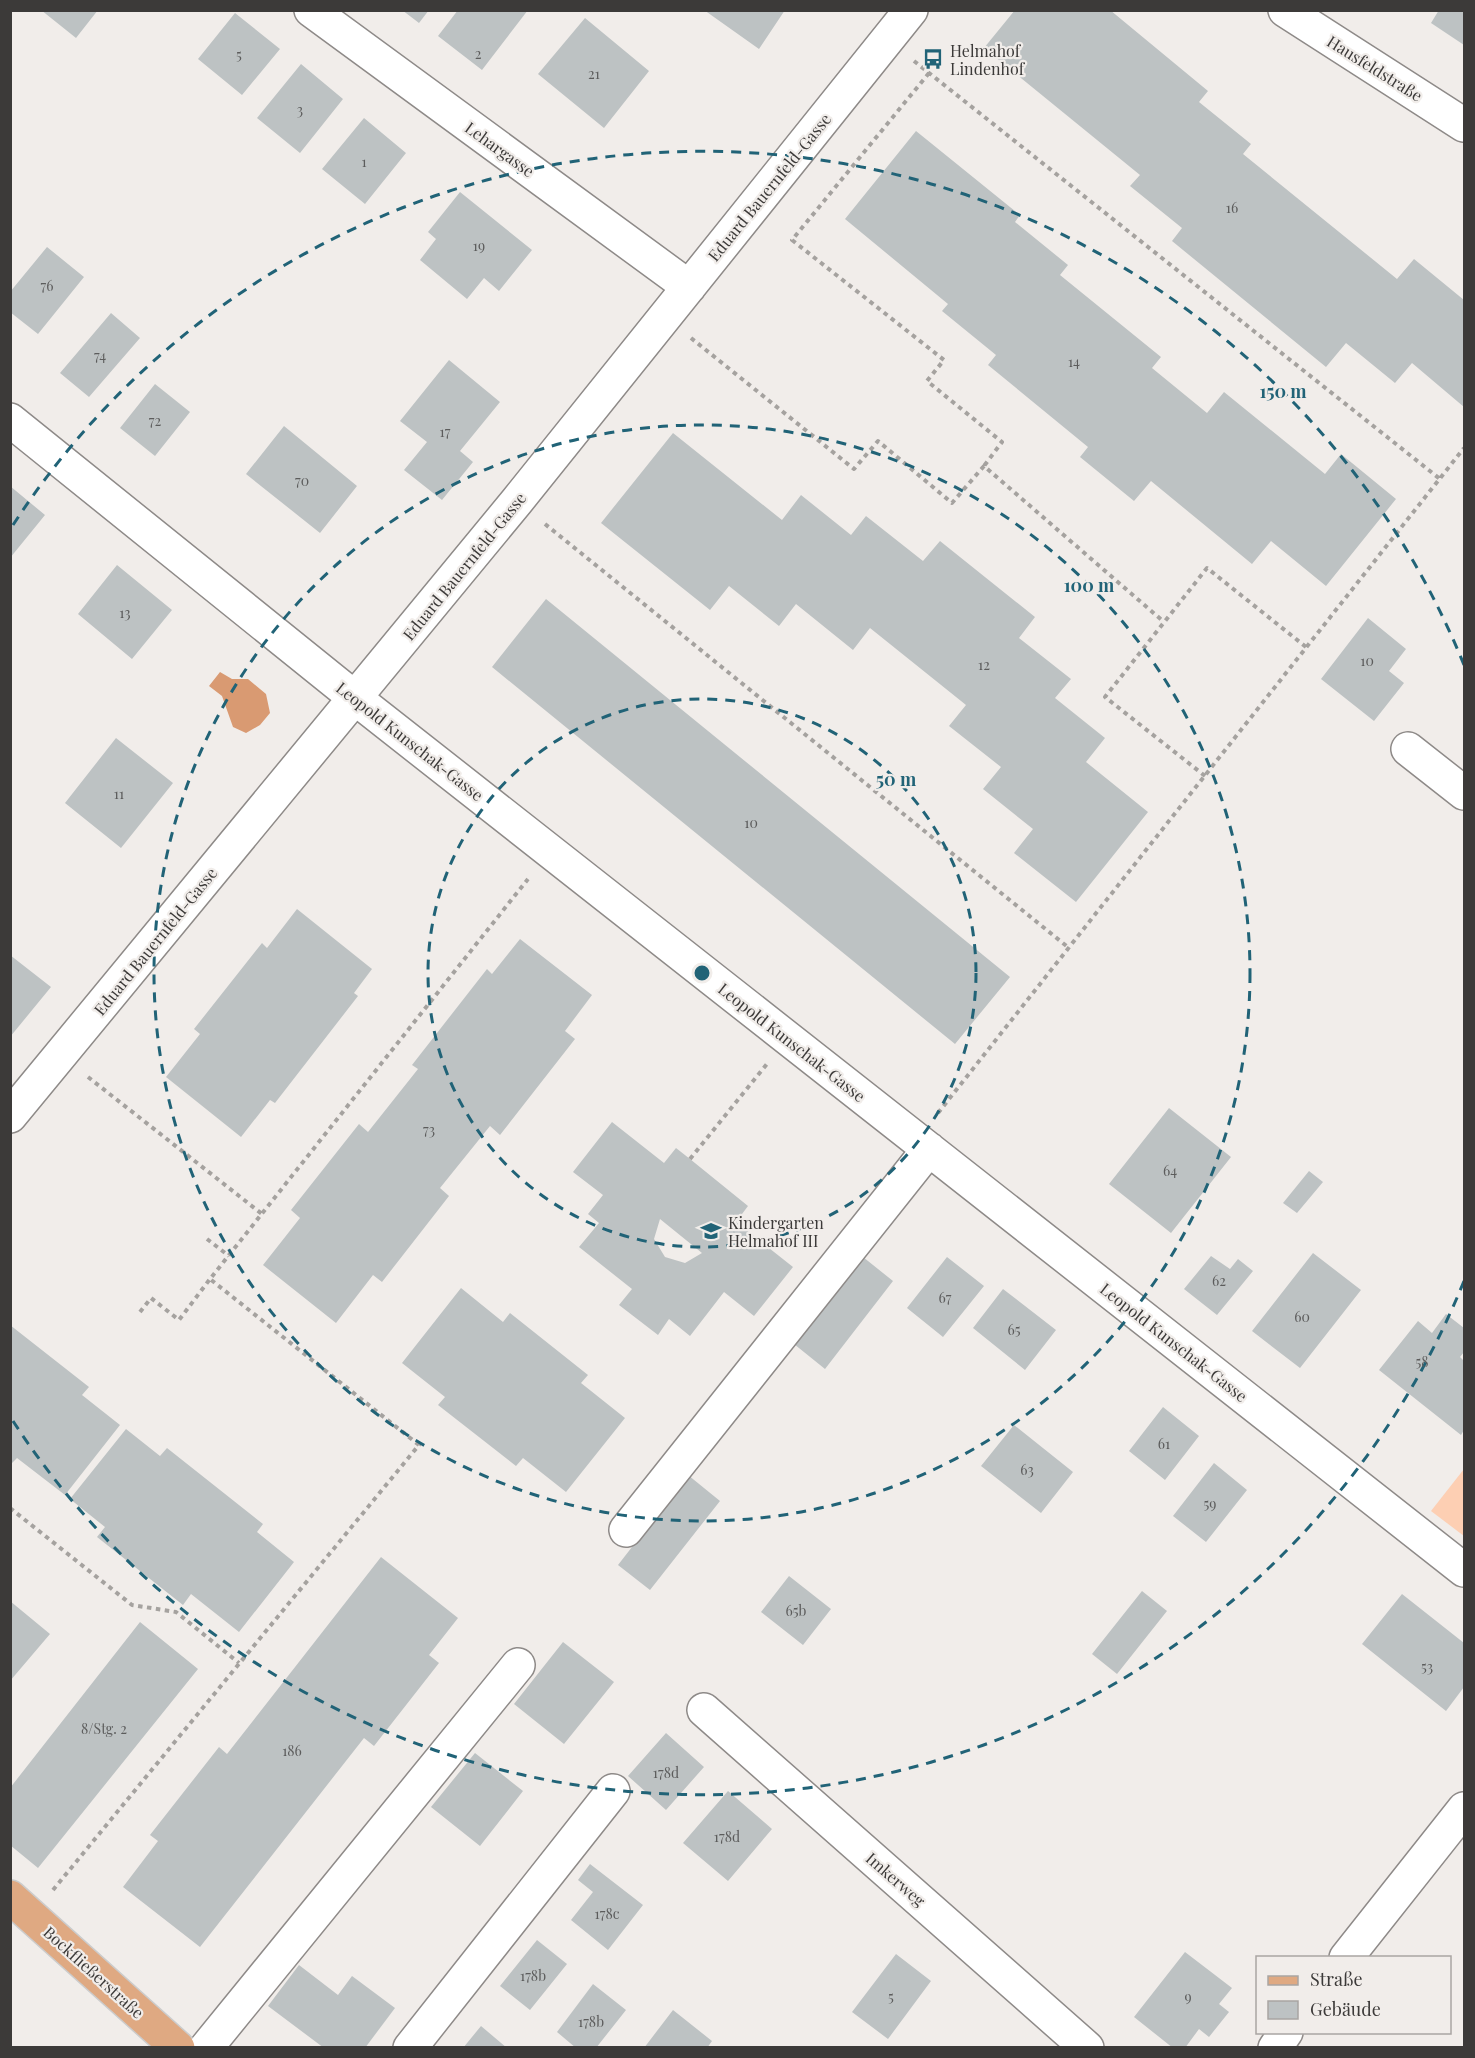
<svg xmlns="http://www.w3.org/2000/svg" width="1475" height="2058" font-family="'Playfair Display',serif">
	<rect width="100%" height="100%" fill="#f1edea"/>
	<path fill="#fdcfb3" d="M 1464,1469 L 1464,1536 L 1431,1511 Z"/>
	<path fill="#d99a72" d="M 220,672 L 232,679 L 248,679 L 266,694 L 270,713 L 260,725 L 246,733 L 233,727 L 222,696 L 209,686 Z"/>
	<path fill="#bdc2c3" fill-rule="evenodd" d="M 41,10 L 98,10 L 76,38 Z
		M 402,10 L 429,10 L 419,23 Z
		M 458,10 L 528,10 L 482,70 L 438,36 Z
		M 704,10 L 785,10 L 759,49 Z
		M 1015,10 L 1110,10 L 1208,91 L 1199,102 L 1251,144 L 1243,154 L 1397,279 L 1414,259 L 1464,300 L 1464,407 L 1412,363 L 1395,383 L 1346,343 L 1326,367 L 1172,241 L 1182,228 L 1130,186 L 1140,175 L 984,48 Z
		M 1439,10 L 1464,10 L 1464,45 L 1431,23 Z
		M 235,13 L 280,49 L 242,95 L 198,59 Z
		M 585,18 L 649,71 L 604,128 L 538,74 Z
		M 301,64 L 343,99 L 300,153 L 257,118 Z
		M 364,118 L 406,153 L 365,204 L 322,169 Z
		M 916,131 L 1020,215 L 1015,222 L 1068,265 L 1060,275 L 1161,357 L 1152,368 L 1207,413 L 1224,392 L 1325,474 L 1341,454 L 1396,499 L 1326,586 L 1271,541 L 1252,564 L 1151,481 L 1134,501 L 1080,457 L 1088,447 L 988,365 L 996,355 L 942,311 L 948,304 L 845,219 Z
		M 460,192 L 532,250 L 499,291 L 484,278 L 467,299 L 420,260 L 436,239 L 428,232 Z
		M 47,247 L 84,277 L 38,334 L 10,312 L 10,292 Z
		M 111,313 L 140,338 L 89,397 L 60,373 Z
		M 449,360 L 500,402 L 460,451 L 473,462 L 442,500 L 404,470 L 427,442 L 400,421 Z
		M 155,384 L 190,412 L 155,456 L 120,428 Z
		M 284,426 L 357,486 L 320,533 L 246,474 Z
		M 673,433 L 782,520 L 801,495 L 851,535 L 866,516 L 923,561 L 940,541 L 1035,617 L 1019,638 L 1071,679 L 1055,698 L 1105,738 L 1086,762 L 1148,812 L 1076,902 L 1014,853 L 1033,829 L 983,789 L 1001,767 L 949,726 L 966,705 L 870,628 L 853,650 L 796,604 L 779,626 L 729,586 L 710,610 L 601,523 Z
		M 10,486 L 45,515 L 10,558 Z
		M 117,565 L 172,610 L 132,659 L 78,614 Z
		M 546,599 L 1010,977 L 955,1044 L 492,667 Z
		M 1368,618 L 1406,649 L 1389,671 L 1404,683 L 1374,721 L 1321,679 Z
		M 116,738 L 173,783 L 121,848 L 65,803 Z
		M 297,909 L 372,969 L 354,993 L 358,996 L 275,1103 L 270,1100 L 241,1137 L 166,1077 L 200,1034 L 194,1029 L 262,943 L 267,948 Z
		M 520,939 L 592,995 L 565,1031 L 575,1039 L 500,1135 L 490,1126 L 440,1188 L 449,1196 L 382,1282 L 373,1275 L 336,1323 L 263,1265 L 300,1218 L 291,1210 L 359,1124 L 368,1132 L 418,1069 L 412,1065 L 487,969 L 492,974 Z
		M 10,955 L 51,987 L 10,1037 Z
		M 1169,1108 L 1231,1157 L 1171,1233 L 1109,1184 Z
		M 612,1122 L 664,1163 L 676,1148 L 690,1159 L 748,1206 L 736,1222 L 793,1267 L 754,1316 L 724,1292 L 690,1336 L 669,1319 L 658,1335 L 619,1305 L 632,1289 L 579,1247 L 599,1223 L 588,1214 L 603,1195 L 573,1172 ZM 660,1219 L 702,1253 L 685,1263 L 665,1257 L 654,1239 Z
		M 1309,1171 L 1323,1182 L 1297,1213 L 1283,1203 Z
		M 1313,1253 L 1361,1290 L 1300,1368 L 1252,1331 Z
		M 1211,1256 L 1230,1269 L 1238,1259 L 1253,1271 L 1217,1315 L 1184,1289 Z
		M 863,1257 L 893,1281 L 825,1369 L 794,1344 Z
		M 947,1257 L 984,1286 L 943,1337 L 907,1308 Z
		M 461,1288 L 503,1322 L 510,1313 L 588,1375 L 581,1383 L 625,1418 L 566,1492 L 523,1458 L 516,1466 L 438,1405 L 445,1397 L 402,1363 Z
		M 1003,1289 L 1056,1330 L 1025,1370 L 973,1328 Z
		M 1446,1314 L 1464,1328 L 1464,1352 L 1460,1357 L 1464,1361 L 1464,1430 L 1461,1435 L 1379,1370 L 1418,1321 L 1432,1333 Z
		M 10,1325 L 89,1387 L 82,1395 L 120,1425 L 65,1495 L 17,1458 L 10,1465 Z
		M 1163,1407 L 1199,1436 L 1165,1480 L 1129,1451 Z
		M 1014,1425 L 1073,1472 L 1041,1513 L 981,1466 Z
		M 126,1429 L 160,1456 L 167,1448 L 263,1524 L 257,1532 L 294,1562 L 239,1632 L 191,1594 L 183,1605 L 97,1537 L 105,1527 L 70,1499 Z
		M 1214,1463 L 1247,1490 L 1206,1542 L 1173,1516 Z
		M 688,1475 L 720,1501 L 650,1590 L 618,1565 Z
		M 381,1557 L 458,1618 L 429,1655 L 439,1663 L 374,1746 L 364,1738 L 200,1947 L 123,1887 L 158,1841 L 150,1835 L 219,1747 L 227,1754 Z
		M 789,1576 L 831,1609 L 803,1645 L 761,1612 Z
		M 1142,1591 L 1167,1611 L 1117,1674 L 1092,1654 Z
		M 1402,1594 L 1464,1643 L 1464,1687 L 1446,1711 L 1362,1644 Z
		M 10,1601 L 50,1634 L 10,1681 Z
		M 140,1622 L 198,1669 L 38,1868 L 10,1845 L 10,1788 Z
		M 563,1642 L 614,1682 L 564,1744 L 514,1704 Z
		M 666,1733 L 704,1767 L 666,1810 L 628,1776 Z
		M 475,1753 L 523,1791 L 480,1846 L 431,1807 Z
		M 728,1791 L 772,1829 L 728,1881 L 683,1843 Z
		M 590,1864 L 643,1905 L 608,1950 L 571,1920 L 593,1892 L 578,1880 Z
		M 537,1940 L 567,1964 L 530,2010 L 500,1986 Z
		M 1185,1952 L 1232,1988 L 1219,2004 L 1229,2012 L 1209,2037 L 1199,2029 L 1185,2048 L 1173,2048 L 1134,2017 Z
		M 896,1954 L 931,1981 L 888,2039 L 852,2012 Z
		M 299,1965 L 338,1995 L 352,1976 L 395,2008 L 365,2048 L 324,2048 L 268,2006 Z
		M 593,1984 L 626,2010 L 596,2048 L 576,2048 L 557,2032 Z
		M 673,2010 L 712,2041 L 707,2048 L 644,2048 Z
		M 481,2026 L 507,2048 L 463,2048 Z"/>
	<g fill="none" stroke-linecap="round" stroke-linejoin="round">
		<g stroke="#8e8a88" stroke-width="36">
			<path id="minor" d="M 311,10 L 689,287
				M 1285,10 L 1464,125
				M 10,420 L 355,698 L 1464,1570
				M 1408,749 L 1464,793
				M 10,1116 L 517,501 L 911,10
				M 626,1530 L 929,1149
				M 704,1710 L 1087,2048
				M 1346,1958 L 1464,1809
				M 206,2048 L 518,1665
				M 410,2048 L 613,1791
				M 1275,2048 L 1286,2032"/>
		</g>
		<g stroke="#ccc" stroke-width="36">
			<path id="major" d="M 10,1897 L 178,2048"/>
		</g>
		<path stroke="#a5a29f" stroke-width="4" stroke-dasharray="4.5 4.5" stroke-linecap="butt" d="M 914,61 L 1440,479
			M 929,73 L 792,240 L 944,360 L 927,381 L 1002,442 L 984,466
			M 691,338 L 854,469 L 878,441 L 952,503 L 984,466 L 1164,622
			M 545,524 L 1069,948
			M 1205,776 L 1105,697 L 1207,568 L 1306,647
			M 88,1077 L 262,1214
			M 938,1113 L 1464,448
			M 690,1159 L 767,1064
			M 207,1239 L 229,1256
			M 140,1312 L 151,1298 L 179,1320 L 210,1279
			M 10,1508 L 132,1605 L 176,1612 L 239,1663
			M 53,1890 L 419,1445 L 210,1279 L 528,879"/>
		<use href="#minor" stroke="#fff" stroke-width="33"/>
		<use href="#major" stroke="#dfa982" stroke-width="33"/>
	</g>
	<g fill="none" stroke="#216377" stroke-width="3" stroke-dasharray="10 8">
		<circle cx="702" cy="973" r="274"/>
		<circle cx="702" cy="973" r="548"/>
		<path d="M1464 1281A822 822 0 0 1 13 1421M13 525A822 822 0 0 1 1464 665"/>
	</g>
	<defs>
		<g id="bus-bare" transform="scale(1.62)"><path d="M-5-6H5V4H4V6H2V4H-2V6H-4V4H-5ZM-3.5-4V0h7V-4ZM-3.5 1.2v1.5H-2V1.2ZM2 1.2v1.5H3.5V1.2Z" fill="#216377" stroke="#f1edea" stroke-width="2.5" paint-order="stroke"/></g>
		<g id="school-bare" transform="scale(1.62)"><path d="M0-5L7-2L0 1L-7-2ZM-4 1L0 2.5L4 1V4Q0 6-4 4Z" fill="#216377" stroke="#f1edea" stroke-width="2.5" paint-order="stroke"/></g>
	</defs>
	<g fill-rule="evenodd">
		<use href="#bus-bare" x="933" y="59"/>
		<use href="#school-bare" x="711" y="1231"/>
	</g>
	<g text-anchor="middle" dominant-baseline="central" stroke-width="4.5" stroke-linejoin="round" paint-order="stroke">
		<g font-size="14" fill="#5c5c5c">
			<text x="478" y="53">2</text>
			<text x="239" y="54">5</text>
			<text x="594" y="73">21</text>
			<text x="300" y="109">3</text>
			<text x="364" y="161">1</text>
			<text x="1232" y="207">16</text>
			<text x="479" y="245">19</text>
			<text x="47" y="285">76</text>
			<text x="100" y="355">74</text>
			<text x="1074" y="361">14</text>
			<text x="155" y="420">72</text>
			<text x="445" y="431">17</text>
			<text x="302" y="480">70</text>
			<text x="125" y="612">13</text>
			<text x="1367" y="660">10</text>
			<text x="984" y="664">12</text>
			<text x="119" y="793">11</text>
			<text x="751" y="822">10</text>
			<text x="429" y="1129">73</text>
			<text x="1170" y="1170">64</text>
			<text x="1219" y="1280">62</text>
			<text x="945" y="1297">67</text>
			<text x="1302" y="1316">60</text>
			<text x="1014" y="1329">65</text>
			<text x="1422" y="1361">58</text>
			<text x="1164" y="1443">61</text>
			<text x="1027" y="1469">63</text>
			<text x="1210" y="1503">59</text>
			<text x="796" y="1610">65b</text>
			<text x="1427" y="1666">53</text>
			<text x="104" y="1728">8/Stg. 2</text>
			<text x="292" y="1750">186</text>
			<text x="666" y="1772">178d</text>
			<text x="727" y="1836">178d</text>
			<text x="607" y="1913">178c</text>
			<text x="533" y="1975">178b</text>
			<text x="891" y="1996">5</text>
			<text x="1188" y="1996">9</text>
			<text x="591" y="2021">178b</text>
		</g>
		<g font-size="16" fill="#3c3a39" stroke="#f1edea" text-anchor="start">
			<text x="950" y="50">Helmahof<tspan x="950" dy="18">Lindenhof</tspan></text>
			<text x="728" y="1222">Kindergarten<tspan x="728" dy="18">Helmahof III</tspan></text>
		</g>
		<g font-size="16" fill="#3c3a39" stroke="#f1edea">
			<text transform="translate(1375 68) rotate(32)">Hausfeldstraße</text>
			<text transform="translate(500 149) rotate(36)">Lehargasse</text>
			<text transform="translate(769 187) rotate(-51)">Eduard Bauernfeld-Gasse</text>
			<text transform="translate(464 566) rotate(-51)">Eduard Bauernfeld-Gasse</text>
			<text transform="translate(410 741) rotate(38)">Leopold Kunschak-Gasse</text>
			<text transform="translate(155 941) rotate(-51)">Eduard Bauernfeld-Gasse</text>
			<text transform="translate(792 1042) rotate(38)">Leopold Kunschak-Gasse</text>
			<text transform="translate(1174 1342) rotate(38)">Leopold Kunschak-Gasse</text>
			<text transform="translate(896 1879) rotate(41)">Imkerweg</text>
			<text transform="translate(94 1972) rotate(42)">Bockfließerstraße</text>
		</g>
	</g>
	<circle cx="702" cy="973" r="9" fill="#216377" stroke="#f1edea" stroke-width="3"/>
	<g font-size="18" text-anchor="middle" font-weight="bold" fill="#216377" stroke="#f1edea" stroke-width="4.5" stroke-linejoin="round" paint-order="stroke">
		<text x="1283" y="398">150 m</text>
		<text x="1089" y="592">100 m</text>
		<text x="896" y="786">50 m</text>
	</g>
	<rect width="1475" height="2058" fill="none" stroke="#3c3a39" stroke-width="24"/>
	<rect x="1256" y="1956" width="195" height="78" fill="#f1edea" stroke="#a9a5a3" stroke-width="1.5"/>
	<rect x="1268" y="1976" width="30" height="9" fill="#dfa982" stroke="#a9a5a3" stroke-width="1.5"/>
	<text x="1310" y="1986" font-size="18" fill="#3c3a39">Straße</text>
	<rect x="1268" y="2001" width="30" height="18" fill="#bdc2c3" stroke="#a9a5a3" stroke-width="1.5"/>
	<text x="1310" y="2016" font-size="18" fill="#3c3a39">Gebäude</text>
</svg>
